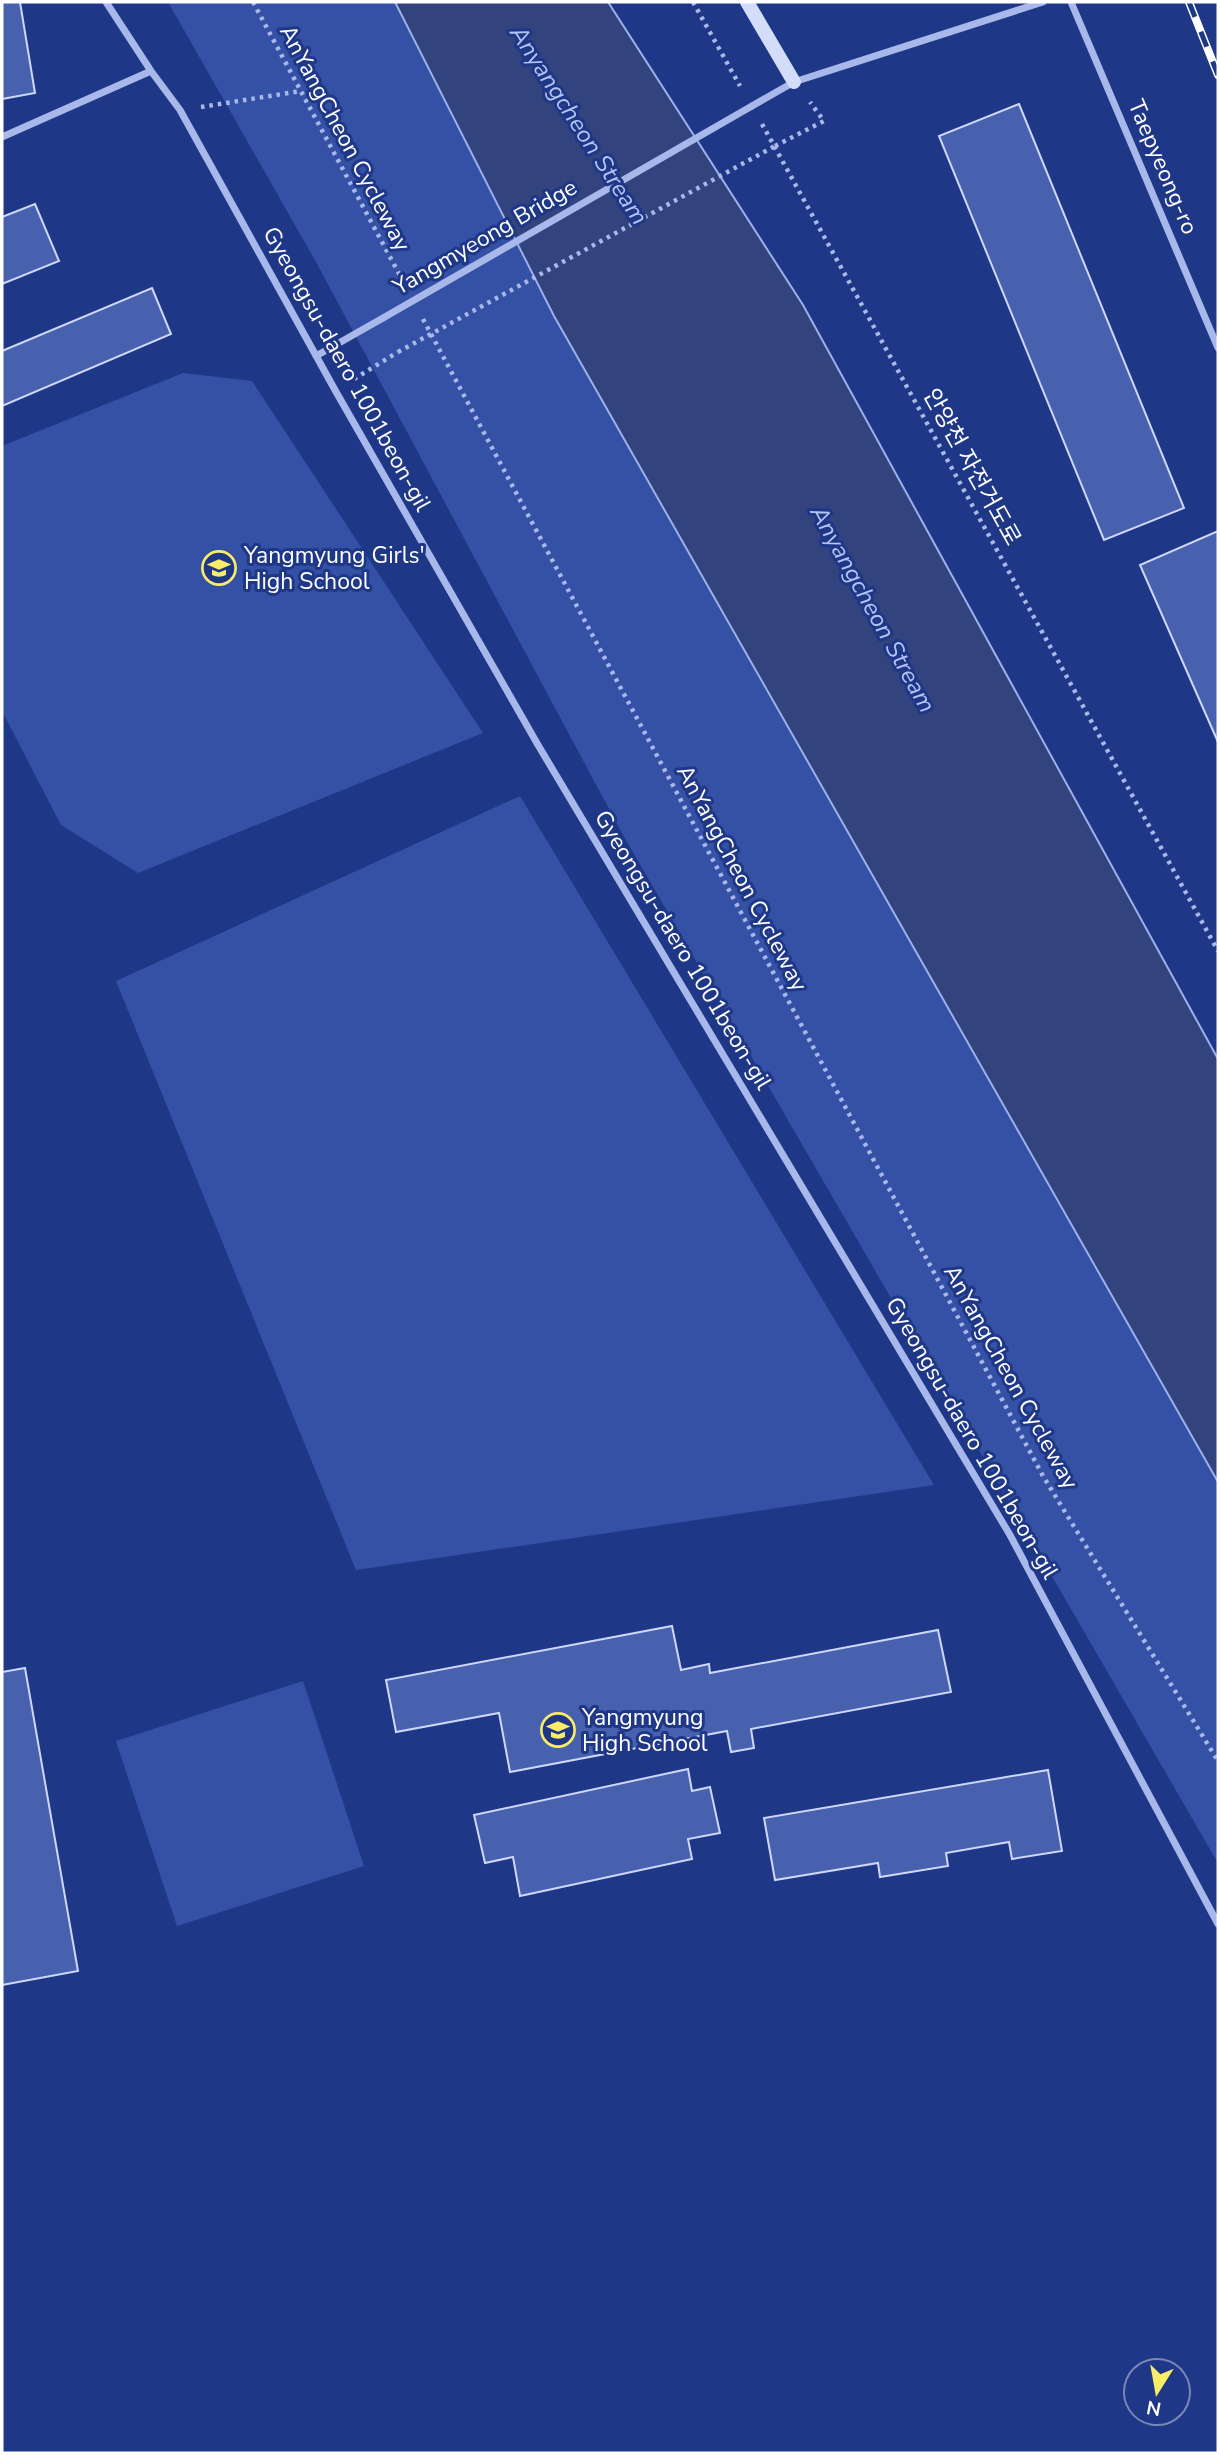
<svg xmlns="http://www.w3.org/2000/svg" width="1220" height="2455" font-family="'Nunito Sans','Noto Sans KR',sans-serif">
	<rect width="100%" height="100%" fill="#1f3787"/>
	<path fill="#3551a6" d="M 168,2 L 395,2 L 554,316 L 1218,1482 L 1218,1863 L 623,835 L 316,262 Z
		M 183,373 L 252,381 L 483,733 L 138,873 L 61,825 L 2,711 L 2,446 Z
		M 520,796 L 934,1485 L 356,1570 L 116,981 Z
		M 303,1681 L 364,1866 L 177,1926 L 116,1741 Z"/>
	<path fill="#32437e" stroke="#9cb0ec" stroke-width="2" d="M 395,2 L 608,2 L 803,305 L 1218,1059 L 1218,1482 L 554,316 Z"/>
	<path fill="#4761af" stroke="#cdd7f8" stroke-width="2" d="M 2,2 L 20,2 L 35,93 L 2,99 Z
		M 1019,104 L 1184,508 L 1104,540 L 939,136 Z
		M 35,204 L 59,261 L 2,284 L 2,217 Z
		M 152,288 L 171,334 L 2,406 L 2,351 Z
		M 1218,531 L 1218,742 L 1140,565 Z
		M 672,1626 L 681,1670 L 709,1664 L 710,1673 L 938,1630 L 951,1692 L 751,1729 L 754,1748 L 731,1752 L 727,1731 L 510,1772 L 499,1713 L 396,1732 L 386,1680 Z
		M 25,1668 L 78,1971 L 2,1985 L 2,1672 Z
		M 688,1769 L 692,1791 L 710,1787 L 720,1833 L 688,1839 L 692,1859 L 520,1896 L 513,1857 L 485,1863 L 474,1815 Z
		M 1048,1770 L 1062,1851 L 1012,1859 L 1009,1842 L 946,1853 L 948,1866 L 880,1877 L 878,1863 L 775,1880 L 764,1818 Z"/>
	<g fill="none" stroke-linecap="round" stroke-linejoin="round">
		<path stroke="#a8b8ea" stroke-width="4.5" stroke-dasharray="3.5 5" stroke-linecap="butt" d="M 253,2 L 404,283
			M 693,2 L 740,86
			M 201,107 L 301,91
			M 762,124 L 1218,951
			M 775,146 L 824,121 L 810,102
			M 423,319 L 1043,1476 L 1218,1761
			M 354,379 L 398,352"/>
		<path stroke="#a8b8ea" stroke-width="7" d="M 106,2 L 151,71 L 180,110 L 335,390 L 538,745 L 1010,1535 L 1218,1924
			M 1071,2 L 1218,348
			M 752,106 L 794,82 L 1043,2
			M 2,137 L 151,71
			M 316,356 L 383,318"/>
		<path stroke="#d3dcf8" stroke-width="14" d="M 747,2 L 794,82"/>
		<g stroke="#fff" stroke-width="8">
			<path id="rail" d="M 1189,2 L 1218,75"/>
		</g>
		<use href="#rail" stroke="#1f3787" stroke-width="5" stroke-dasharray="16" stroke-linecap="butt"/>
		<path stroke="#a8b8ea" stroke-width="4.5" stroke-dasharray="3.5 5" stroke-linecap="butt" d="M 398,352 L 775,146"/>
		<path stroke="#a8b8ea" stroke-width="7" d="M 383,318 L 752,106"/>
	</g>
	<defs>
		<g id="school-ring" transform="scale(1.75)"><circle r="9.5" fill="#1f3787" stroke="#f9ed68" stroke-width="1.5"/><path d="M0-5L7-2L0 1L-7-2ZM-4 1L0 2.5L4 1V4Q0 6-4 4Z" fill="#f9ed68"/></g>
	</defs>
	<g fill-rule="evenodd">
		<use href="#school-ring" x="219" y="568"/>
		<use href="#school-ring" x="558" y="1730"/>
	</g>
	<g text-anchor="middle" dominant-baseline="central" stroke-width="6" stroke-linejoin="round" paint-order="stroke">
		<g font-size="23" fill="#fff" stroke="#1f3787">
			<text transform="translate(345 138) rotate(62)">AnYangCheon Cycleway</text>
			<text transform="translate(1163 167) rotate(67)">Taepyeong-ro</text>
			<text transform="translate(485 237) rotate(-30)">Yangmyeong Bridge</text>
			<text transform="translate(347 369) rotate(61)">Gyeongsu-daero 1001beon-gil</text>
			<text transform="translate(972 467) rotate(61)">안양천 자전거도로</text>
			<text transform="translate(742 878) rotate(62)">AnYangCheon Cycleway</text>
			<text transform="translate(683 950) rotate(59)">Gyeongsu-daero 1001beon-gil</text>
			<text transform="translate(1011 1377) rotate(61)">AnYangCheon Cycleway</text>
			<text transform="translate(972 1438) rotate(60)">Gyeongsu-daero 1001beon-gil</text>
		</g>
		<g font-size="23" fill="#fff" stroke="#1f3787" text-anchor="start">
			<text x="244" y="555">Yangmyung Girls'<tspan x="244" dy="26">High School</tspan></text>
			<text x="582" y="1717">Yangmyung<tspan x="582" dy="26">High School</tspan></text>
		</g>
		<g font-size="24" font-style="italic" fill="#b4c3f2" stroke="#1f3787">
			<text transform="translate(579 125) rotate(57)">Anyangcheon Stream</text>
			<text transform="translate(873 609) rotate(61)">Anyangcheon Stream</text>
		</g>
	</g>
	<rect width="1220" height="2455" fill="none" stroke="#ffffff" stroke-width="7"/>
	<g transform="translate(1157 2392) rotate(191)"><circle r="33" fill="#1f3787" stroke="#7987b7" stroke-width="2"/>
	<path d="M0-5L12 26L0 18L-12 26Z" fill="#f9ed68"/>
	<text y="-10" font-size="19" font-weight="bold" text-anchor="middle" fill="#ffffff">N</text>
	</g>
</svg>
